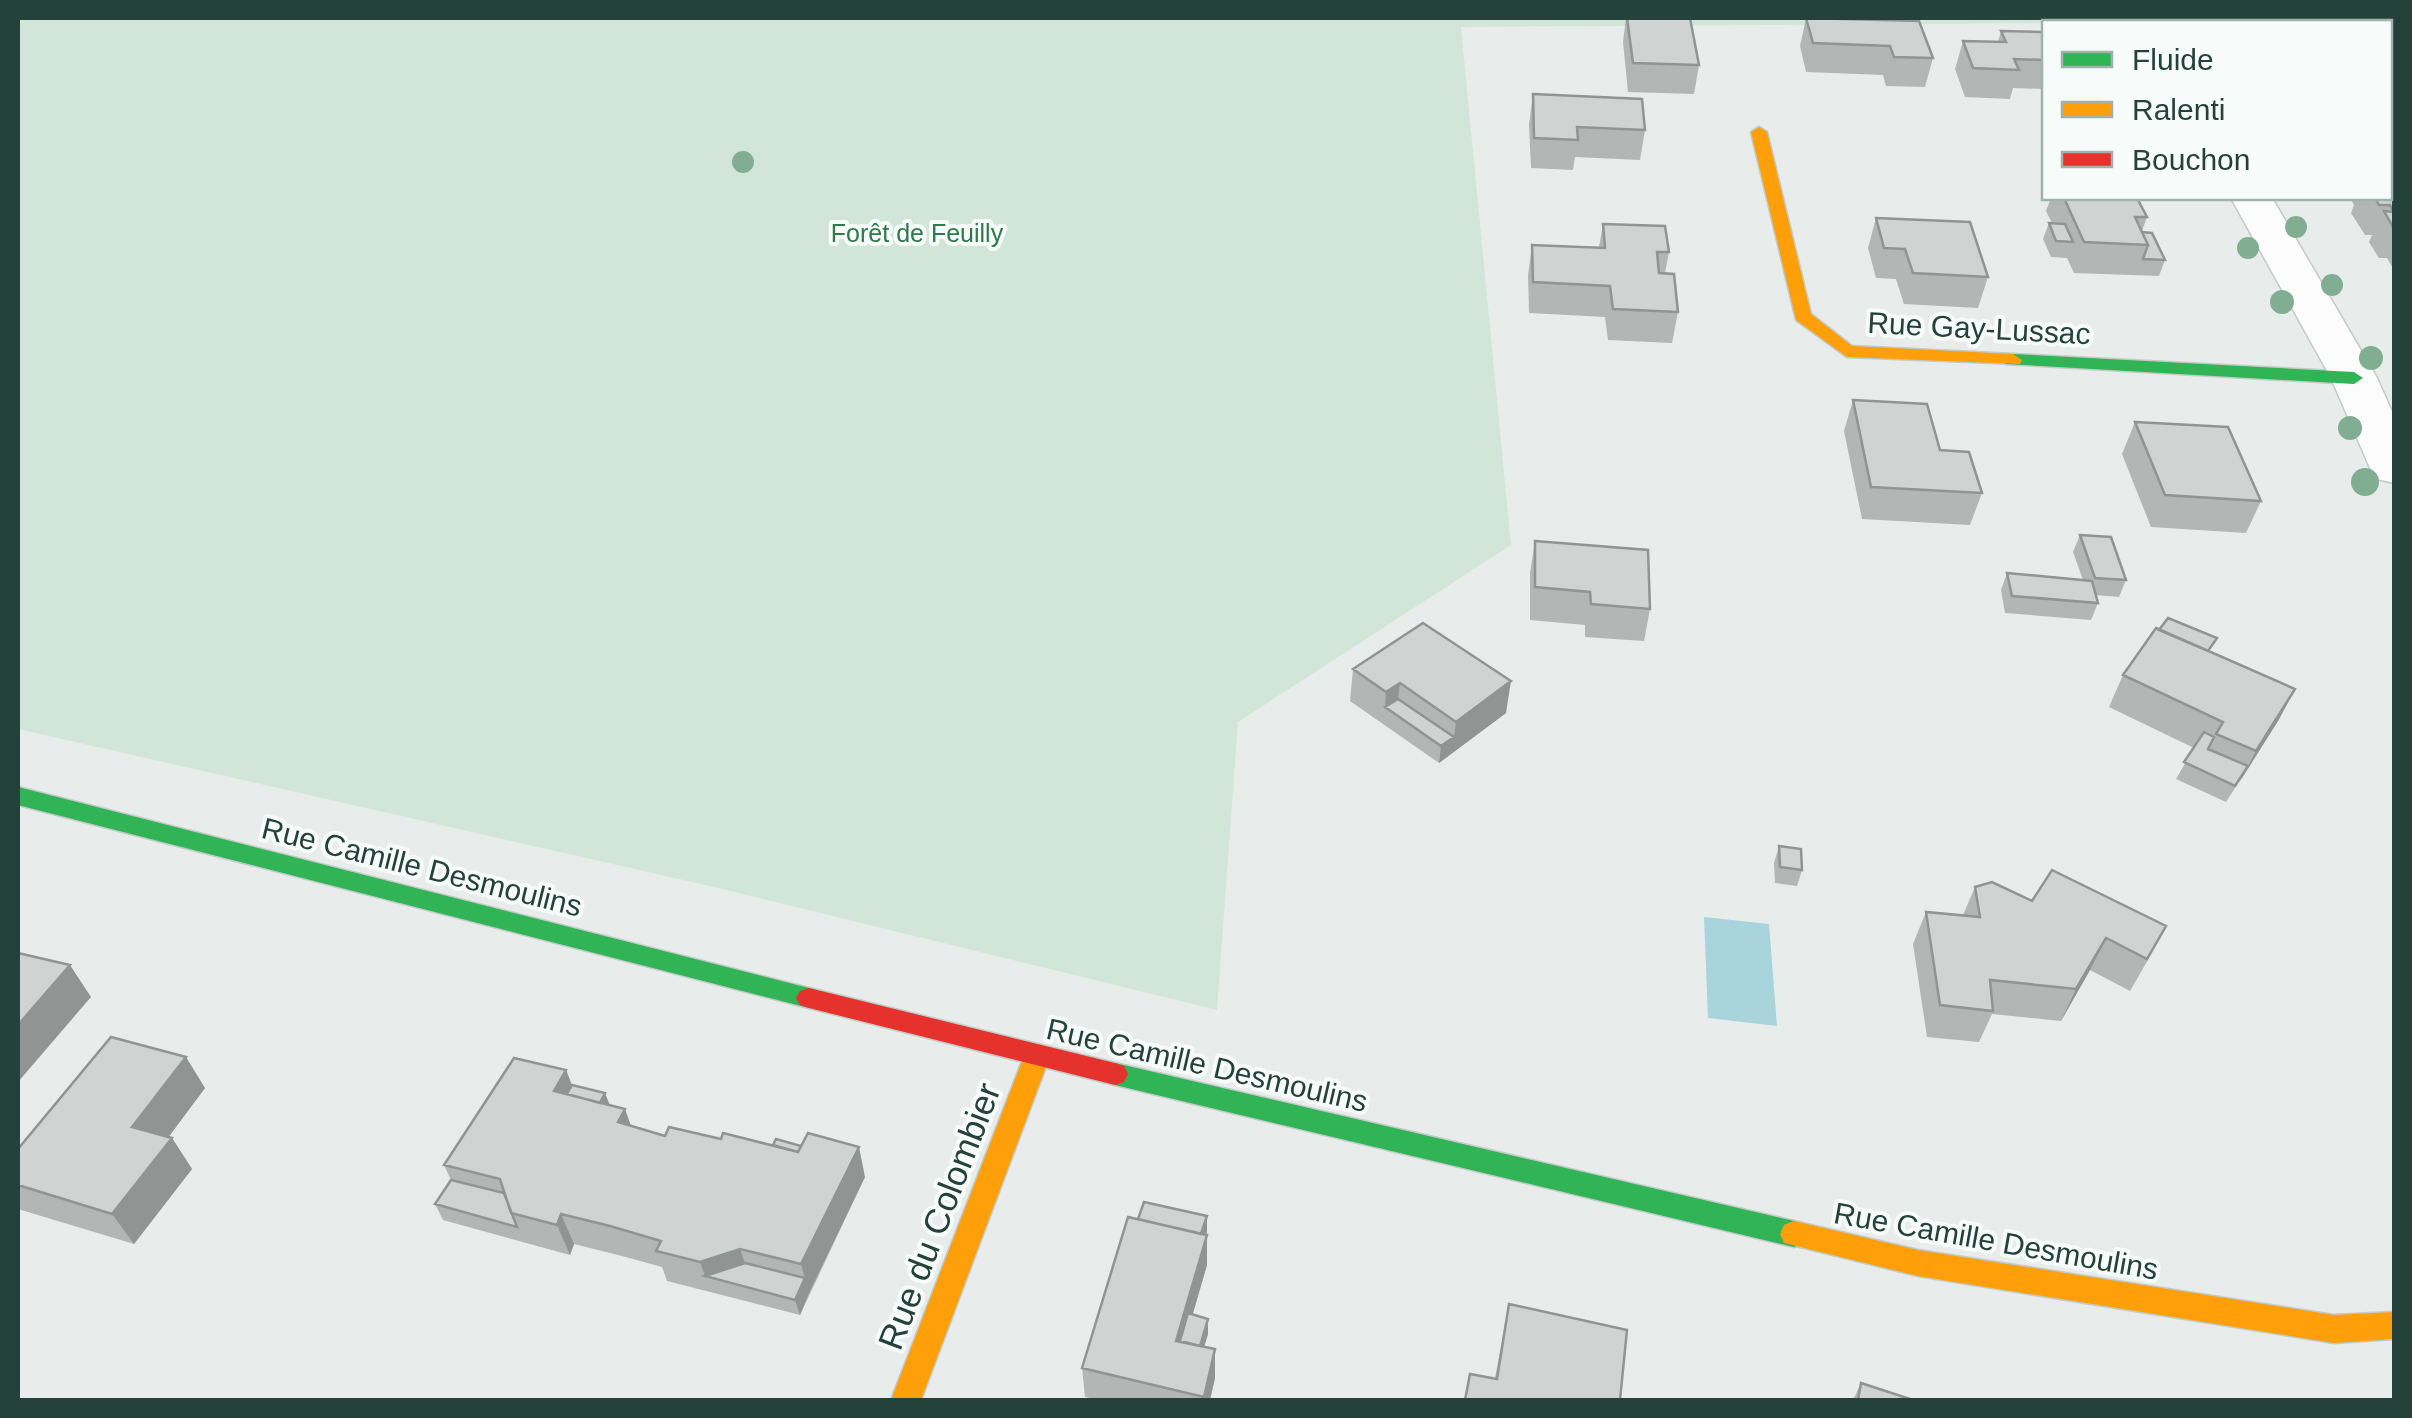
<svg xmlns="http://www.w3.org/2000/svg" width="2412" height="1418" font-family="Arial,sans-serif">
	<rect width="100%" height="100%" fill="#e8edeb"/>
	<path fill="#d1e6d8" d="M 18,18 L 2394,18 L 2394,21 L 1461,27 L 1511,545 L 1238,722 L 1217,1010 L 714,887 L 18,729 Z"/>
	<path fill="#a9d4db" d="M 1704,917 L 1769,924 L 1777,1026 L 1708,1018 Z"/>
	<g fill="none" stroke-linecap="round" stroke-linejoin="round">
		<g stroke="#c5cac8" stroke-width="3">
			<path id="street" d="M 2134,18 L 2170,18 L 2173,22 L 2137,22 Z
				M 2231,198 L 2272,198 L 2377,378 L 2394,416 L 2394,483 L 2377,479 L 2370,468 L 2331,378 Z"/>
		</g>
		<g stroke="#c3cbc8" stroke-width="3">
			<path id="fast" d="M 2013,354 L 2354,372 L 2363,378 L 2354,384 L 2006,364 L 2004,360 Z
				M 18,787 L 809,988 L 818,991 L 822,998 L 818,1005 L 809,1008 L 18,805 Z
				M 1115,1063 L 1794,1221 L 1804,1225 L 1808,1234 L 1804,1243 L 1794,1247 L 1115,1085 L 1106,1082 L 1102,1074 L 1106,1066 Z"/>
		</g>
		<g stroke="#c3cbc8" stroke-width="3">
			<path id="slow" d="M 1759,127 L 1767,132 L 1811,314 L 1852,346 L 2013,354 L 2022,360 L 2020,364 L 1847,357 L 1796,320 L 1751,132 Z
				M 1037,1045 L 1046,1048 L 1050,1056 L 921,1400 L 891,1400 L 1024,1056 L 1028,1048 Z
				M 1794,1221 L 1918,1250 L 2334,1315 L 2394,1312 L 2394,1339 L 2334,1343 L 1918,1276 L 1784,1243 L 1780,1234 L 1784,1225 Z"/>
		</g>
		<g stroke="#c3cbc8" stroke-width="3">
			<path id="jam" d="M 809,988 L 1115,1063 L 1124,1066 L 1128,1074 L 1124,1082 L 1115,1085 L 809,1008 L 800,1005 L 796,998 L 800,991 Z"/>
		</g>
		<use href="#street" fill="#fcfcfc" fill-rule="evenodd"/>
		<use href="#fast" fill="#30b455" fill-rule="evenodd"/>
		<use href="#slow" fill="#ff9f0a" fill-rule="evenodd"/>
		<use href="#jam" fill="#e5322d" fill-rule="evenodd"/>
	</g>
	<g fill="#81ae93">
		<circle cx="743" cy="162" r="11"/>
		<circle cx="2296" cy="227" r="11"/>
		<circle cx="2248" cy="248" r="11"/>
		<circle cx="2332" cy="285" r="11"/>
		<circle cx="2282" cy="302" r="12"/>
		<circle cx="2371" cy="358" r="12"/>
		<circle cx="2350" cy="428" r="12"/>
		<circle cx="2365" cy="482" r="14"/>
	</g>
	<path fill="#b2b6b5" d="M 1626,18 L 1690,18 L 1699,65 L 1694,94 L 1628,92 L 1623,42 Z
		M 1806,18 L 1933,58 L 1925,87 L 1886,86 L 1883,75 L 1806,72 L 1800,46 Z
		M 2001,31 L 2044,32 L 2044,89 L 2013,88 L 2010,99 L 1965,97 L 1955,69 L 1963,41 L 1998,42 Z
		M 2390,39 L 2394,39 L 2394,270 L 2387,258 L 2379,258 L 2369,242 L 2372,235 L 2365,235 L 2351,213 L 2354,205 L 2350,198 L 2390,198 Z
		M 1533,94 L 1645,130 L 1640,160 L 1575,157 L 1573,170 L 1531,168 L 1529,124 Z
		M 2051,198 L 2137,198 L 2147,217 L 2142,231 L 2165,260 L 2159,276 L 2074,273 L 2067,258 L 2051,257 L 2043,239 L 2049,223 L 2052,223 L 2046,211 Z
		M 1876,218 L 1988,277 L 1978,308 L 1904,304 L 1896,279 L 1876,278 L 1868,248 Z
		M 1603,224 L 1669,252 L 1665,273 L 1678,312 L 1672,343 L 1608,340 L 1605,317 L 1529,313 L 1528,275 L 1532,245 L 1599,247 Z
		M 1853,400 L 1940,450 L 1982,493 L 1970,525 L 1862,519 L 1844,431 Z
		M 2135,422 L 2261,501 L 2246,533 L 2151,527 L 2122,454 Z
		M 2080,535 L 2126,580 L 2119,597 L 2096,595 L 2098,603 L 2091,620 L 2005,613 L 2001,590 L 2007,573 L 2083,580 L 2073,552 Z
		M 1535,541 L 1650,609 L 1644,641 L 1585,637 L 1585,625 L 1530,620 L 1530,573 Z
		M 2210,652 L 2295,689 L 2278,721 L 2226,802 L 2176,779 L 2194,748 L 2109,707 L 2123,675 Z
		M 1353,669 L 1506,713 L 1439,763 L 1350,701 Z
		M 1779,846 L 1802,870 L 1797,886 L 1775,883 L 1774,863 Z
		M 1992,882 L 2149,958 L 2130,991 L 2090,970 L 2061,1021 L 1992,1014 L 1979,1042 L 1927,1037 L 1913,944 L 1926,912 L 1963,915 L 1975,887 Z
		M 566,1070 L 572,1085 L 605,1093 L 610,1105 L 631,1126 L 665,1136 L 865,1177 L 800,1315 L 667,1281 L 662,1267 L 622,1256 L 574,1244 L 570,1255 L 443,1220 L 435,1204 L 451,1180 L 444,1165 Z
		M 205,1088 L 168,1137 L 172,1138 L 192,1169 L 134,1244 L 18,1209 L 18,1149 Z
		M 1207,1231 L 1207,1265 L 1192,1315 L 1208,1334 L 1204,1347 L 1215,1349 L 1215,1378 L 1210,1400 L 1100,1400 L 1085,1397 L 1082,1368 Z
		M 1509,1304 L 1620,1400 L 1465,1400 L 1495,1378 Z
		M 1861,1383 L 1913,1400 L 1853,1400 Z"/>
	<path fill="#919493" d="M 1511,681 L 1506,713 L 1439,763 L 1441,746 L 1454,737 L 1456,722 Z
		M 1400,683 L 1396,715 L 1385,707 L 1386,692 Z
		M 2295,689 L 2278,721 L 2239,783 L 2256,751 Z
		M 2106,938 L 2090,970 L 2061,1021 L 2076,989 Z
		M 70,965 L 91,997 L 18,1082 L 18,1025 Z
		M 186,1057 L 205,1088 L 153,1158 L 132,1127 Z
		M 566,1070 L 578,1101 L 554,1091 Z
		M 605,1093 L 611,1109 L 593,1114 Z
		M 625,1109 L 636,1140 L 618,1122 Z
		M 172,1138 L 192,1169 L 134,1244 L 112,1214 Z
		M 859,1147 L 865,1177 L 809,1293 L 801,1264 Z
		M 561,1214 L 574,1244 L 570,1255 L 557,1225 Z
		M 1207,1216 L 1207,1231 L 1197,1263 L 1197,1247 Z
		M 1207,1235 L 1207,1265 L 1181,1355 L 1176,1341 Z
		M 740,1249 L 750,1278 L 705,1276 L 700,1262 Z
		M 805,1278 L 809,1293 L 800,1315 L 795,1300 Z
		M 1208,1319 L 1208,1334 L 1196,1374 L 1196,1359 Z
		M 1215,1349 L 1215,1378 L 1210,1400 L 1204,1400 Z"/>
	<path fill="#cfd4d2" stroke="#919493" stroke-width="2.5" d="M 1627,18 L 1690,18 L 1699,65 L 1633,63 Z
		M 1806,18 L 1919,21 L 1933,58 L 1894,57 L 1890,46 L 1813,43 Z
		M 2001,31 L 2044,32 L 2044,60 L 2014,59 L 2019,70 L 1973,68 L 1963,41 L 2006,42 Z
		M 2390,39 L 2394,39 L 2394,51 L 2390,51 Z
		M 2390,51 L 2394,51 L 2394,103 L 2390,103 Z
		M 1533,94 L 1642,99 L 1645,130 L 1577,127 L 1578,140 L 1534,138 Z
		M 2390,132 L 2394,132 L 2394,212 L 2390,205 L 2379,205 L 2375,198 L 2390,198 Z
		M 2064,198 L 2137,198 L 2147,217 L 2135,217 L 2148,245 L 2084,242 Z
		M 2384,211 L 2394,212 L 2394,227 L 2393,227 Z
		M 1876,218 L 1970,222 L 1988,277 L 1913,273 L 1905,249 L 1884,248 Z
		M 2049,223 L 2065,224 L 2073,242 L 2056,241 Z
		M 1603,224 L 1665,226 L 1669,252 L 1657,252 L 1659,273 L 1674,274 L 1678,312 L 1613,309 L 1610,286 L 1533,282 L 1532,245 L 1605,248 Z
		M 2142,232 L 2152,233 L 2165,260 L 2143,259 L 2148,245 Z
		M 1853,400 L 1927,404 L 1940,450 L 1969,452 L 1982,493 L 1871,487 Z
		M 2135,422 L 2228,427 L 2261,501 L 2165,495 Z
		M 2080,535 L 2111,537 L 2126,580 L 2095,578 Z
		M 1535,541 L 1648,550 L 1650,609 L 1591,604 L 1590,592 L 1535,587 Z
		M 2007,573 L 2092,581 L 2098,603 L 2012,596 Z
		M 2168,618 L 2217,638 L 2208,651 L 2159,630 Z
		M 1423,623 L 1511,681 L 1456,722 L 1400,683 L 1386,692 L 1353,669 Z
		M 2156,628 L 2295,689 L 2256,751 L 2216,734 L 2223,722 L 2123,675 Z
		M 1398,699 L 1454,737 L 1441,746 L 1385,707 Z
		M 2204,732 L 2214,737 L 2208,749 L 2248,766 L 2235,786 L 2184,762 Z
		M 1779,846 L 1801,849 L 1802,870 L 1780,867 Z
		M 2052,870 L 2166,926 L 2147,959 L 2106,938 L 2076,989 L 1990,980 L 1993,1011 L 1940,1005 L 1926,912 L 1980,917 L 1975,887 L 1992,882 L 2032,901 Z
		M 18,953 L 70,965 L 18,1025 Z
		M 111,1037 L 186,1057 L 132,1127 L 172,1138 L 112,1214 L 18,1185 L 18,1149 Z
		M 514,1058 L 566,1070 L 554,1091 L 625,1109 L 618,1122 L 665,1136 L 669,1127 L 721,1139 L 723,1133 L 798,1152 L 808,1133 L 859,1147 L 801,1264 L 740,1249 L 700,1262 L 656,1251 L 661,1241 L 610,1226 L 561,1214 L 557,1225 L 511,1213 L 500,1179 L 444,1165 Z
		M 572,1085 L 605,1093 L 600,1103 L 567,1094 Z
		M 776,1139 L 801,1146 L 798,1152 L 773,1145 Z
		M 451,1180 L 504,1193 L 517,1227 L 435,1204 Z
		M 1144,1202 L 1207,1216 L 1201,1234 L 1138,1219 Z
		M 1128,1217 L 1207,1235 L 1176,1341 L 1215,1349 L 1204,1397 L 1082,1368 Z
		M 745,1263 L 805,1278 L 795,1300 L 705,1276 Z
		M 1509,1304 L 1627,1330 L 1620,1400 L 1465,1400 L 1470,1374 L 1497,1379 Z
		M 1188,1313 L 1208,1319 L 1200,1346 L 1180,1341 Z
		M 1861,1383 L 1913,1400 L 1858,1400 Z"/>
	<g text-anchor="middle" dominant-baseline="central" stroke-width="8" stroke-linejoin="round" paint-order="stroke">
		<g font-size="25" fill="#2d7a4b" stroke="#f7fbf9">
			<text x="917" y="233">Forêt de Feuilly</text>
		</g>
		<g font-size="30" fill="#24423a" stroke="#f7fbf9">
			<text transform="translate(1979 328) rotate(3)">Rue Gay-Lussac</text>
			<text transform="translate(422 867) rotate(14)">Rue Camille Desmoulins</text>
			<text transform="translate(1207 1065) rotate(13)">Rue Camille Desmoulins</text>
			<text transform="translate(1996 1241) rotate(10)">Rue Camille Desmoulins</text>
		</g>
		<g font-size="35" fill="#24423a" stroke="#f7fbf9">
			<text transform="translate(939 1216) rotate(-69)">Rue du Colombier</text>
		</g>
	</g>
	<rect width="2412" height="1418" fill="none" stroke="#24423a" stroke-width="40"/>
	<rect x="2042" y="20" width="350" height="180" fill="#f7fbf9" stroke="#a3b1ad" stroke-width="2.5"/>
	<rect x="2062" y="52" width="50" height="15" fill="#30b455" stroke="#a3b1ad" stroke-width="2.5"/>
	<text x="2132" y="70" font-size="30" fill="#24423a">Fluide</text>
	<rect x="2062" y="102" width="50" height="15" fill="#ff9f0a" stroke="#a3b1ad" stroke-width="2.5"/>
	<text x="2132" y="120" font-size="30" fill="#24423a">Ralenti</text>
	<rect x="2062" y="152" width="50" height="15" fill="#e5322d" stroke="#a3b1ad" stroke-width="2.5"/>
	<text x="2132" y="170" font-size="30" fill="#24423a">Bouchon</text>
</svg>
